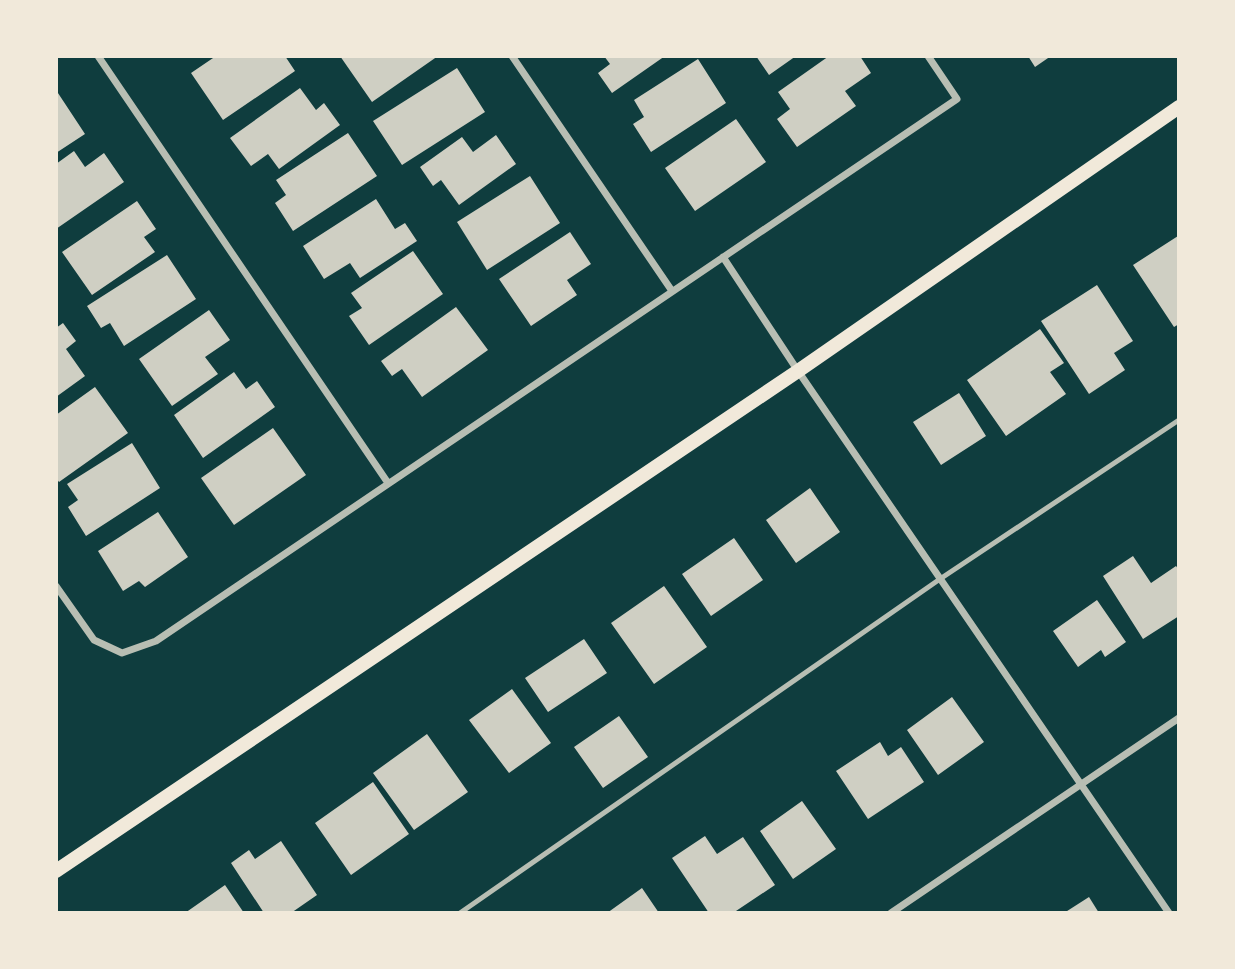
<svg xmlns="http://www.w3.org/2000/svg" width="1235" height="969" font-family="'DejaVu Sans',sans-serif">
	<rect width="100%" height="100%" fill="#0f3d3e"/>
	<path fill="#cfcfc3" d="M 216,56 L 285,56 L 295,71 L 223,120 L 191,73 Z
		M 340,56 L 438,56 L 372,102 Z
		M 604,56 L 665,56 L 612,93 L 598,73 L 610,64 Z
		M 756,56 L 796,56 L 769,75 Z
		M 829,56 L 860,56 L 871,73 L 845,91 L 856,106 L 797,147 L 777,119 L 790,109 L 778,92 Z
		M 1028,56 L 1051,56 L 1035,67 Z
		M 698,59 L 726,103 L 651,152 L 633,124 L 644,117 L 634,100 Z
		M 457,68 L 485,112 L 402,165 L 373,121 Z
		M 300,88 L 316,110 L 324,103 L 340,125 L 279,169 L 268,154 L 251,166 L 230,138 Z
		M 56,90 L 85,134 L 56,153 Z
		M 736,119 L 766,162 L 695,211 L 665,168 Z
		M 348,133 L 377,176 L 293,231 L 275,203 L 286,195 L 276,180 Z
		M 496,135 L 516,164 L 459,205 L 441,180 L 433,186 L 420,167 L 462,137 L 473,152 Z
		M 74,151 L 85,167 L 104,153 L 124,182 L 56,229 L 56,164 Z
		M 530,176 L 560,223 L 487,270 L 457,222 Z
		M 376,199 L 395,229 L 405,223 L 417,241 L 360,278 L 350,263 L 324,279 L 303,246 Z
		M 137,201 L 156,229 L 144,237 L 155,252 L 92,295 L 62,252 Z
		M 570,232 L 591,264 L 567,280 L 577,295 L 531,326 L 499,279 Z
		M 1178,236 L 1179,324 L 1174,327 L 1133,265 Z
		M 413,251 L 443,294 L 369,345 L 349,316 L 362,308 L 351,293 Z
		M 167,255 L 196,299 L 124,346 L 110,323 L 101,328 L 87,306 Z
		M 1097,285 L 1133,341 L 1114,353 L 1125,370 L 1089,394 L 1041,321 Z
		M 456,307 L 488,350 L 422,397 L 402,369 L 392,376 L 381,361 Z
		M 209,310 L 230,340 L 205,357 L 218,374 L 172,406 L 139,359 Z
		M 63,323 L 76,341 L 66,349 L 85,376 L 56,397 L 56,328 Z
		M 1040,329 L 1064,363 L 1050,372 L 1066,394 L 1006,436 L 967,380 Z
		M 234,372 L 246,389 L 257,381 L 275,407 L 203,458 L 174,415 Z
		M 95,387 L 128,433 L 59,482 L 56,478 L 56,415 Z
		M 959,393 L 986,436 L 941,465 L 913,422 Z
		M 273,428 L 306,475 L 234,525 L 201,478 Z
		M 132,443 L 160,488 L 86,536 L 68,507 L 78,500 L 67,484 Z
		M 810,488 L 840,532 L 796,563 L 766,520 Z
		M 158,512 L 188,557 L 145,587 L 139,581 L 123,591 L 98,551 Z
		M 734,538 L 763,580 L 711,616 L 682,574 Z
		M 1133,556 L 1151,583 L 1176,566 L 1179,570 L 1179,616 L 1143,639 L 1103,576 Z
		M 664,586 L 707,647 L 654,684 L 611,623 Z
		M 1097,600 L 1126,642 L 1105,657 L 1101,650 L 1078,667 L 1053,631 Z
		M 584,639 L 607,673 L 548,712 L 525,678 Z
		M 512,689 L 551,743 L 509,773 L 469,720 Z
		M 952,697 L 984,742 L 938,775 L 907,730 Z
		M 619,716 L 648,757 L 603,788 L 574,747 Z
		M 427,734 L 468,792 L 414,830 L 373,773 Z
		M 880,742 L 888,756 L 901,747 L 924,782 L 868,819 L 836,771 Z
		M 373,782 L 409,834 L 351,875 L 315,823 Z
		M 802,801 L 836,849 L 793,879 L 760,831 Z
		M 705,836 L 717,854 L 743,837 L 775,885 L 733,913 L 709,913 L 672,858 Z
		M 281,841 L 317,895 L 291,913 L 264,913 L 231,863 L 249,850 L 255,859 Z
		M 225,885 L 244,913 L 185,913 Z
		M 642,888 L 659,913 L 607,913 Z
		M 1089,897 L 1099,913 L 1064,913 Z"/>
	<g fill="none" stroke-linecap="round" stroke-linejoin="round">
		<path stroke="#b8beb3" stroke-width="5" d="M 460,913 L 940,579 L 1179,420"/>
		<path stroke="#b8beb3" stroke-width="7" d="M 98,56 L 388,483
			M 512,56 L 672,291
			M 723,257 L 798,371 L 1169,913
			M 56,586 L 94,640 L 122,653 L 156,641 L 957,99 L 928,56
			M 891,913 L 1179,718"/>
		<path stroke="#f1e9da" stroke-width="14" d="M 56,871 L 798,371 L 1179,107"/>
	</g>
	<rect width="1235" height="969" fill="none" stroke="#f1e9da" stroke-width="116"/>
</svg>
